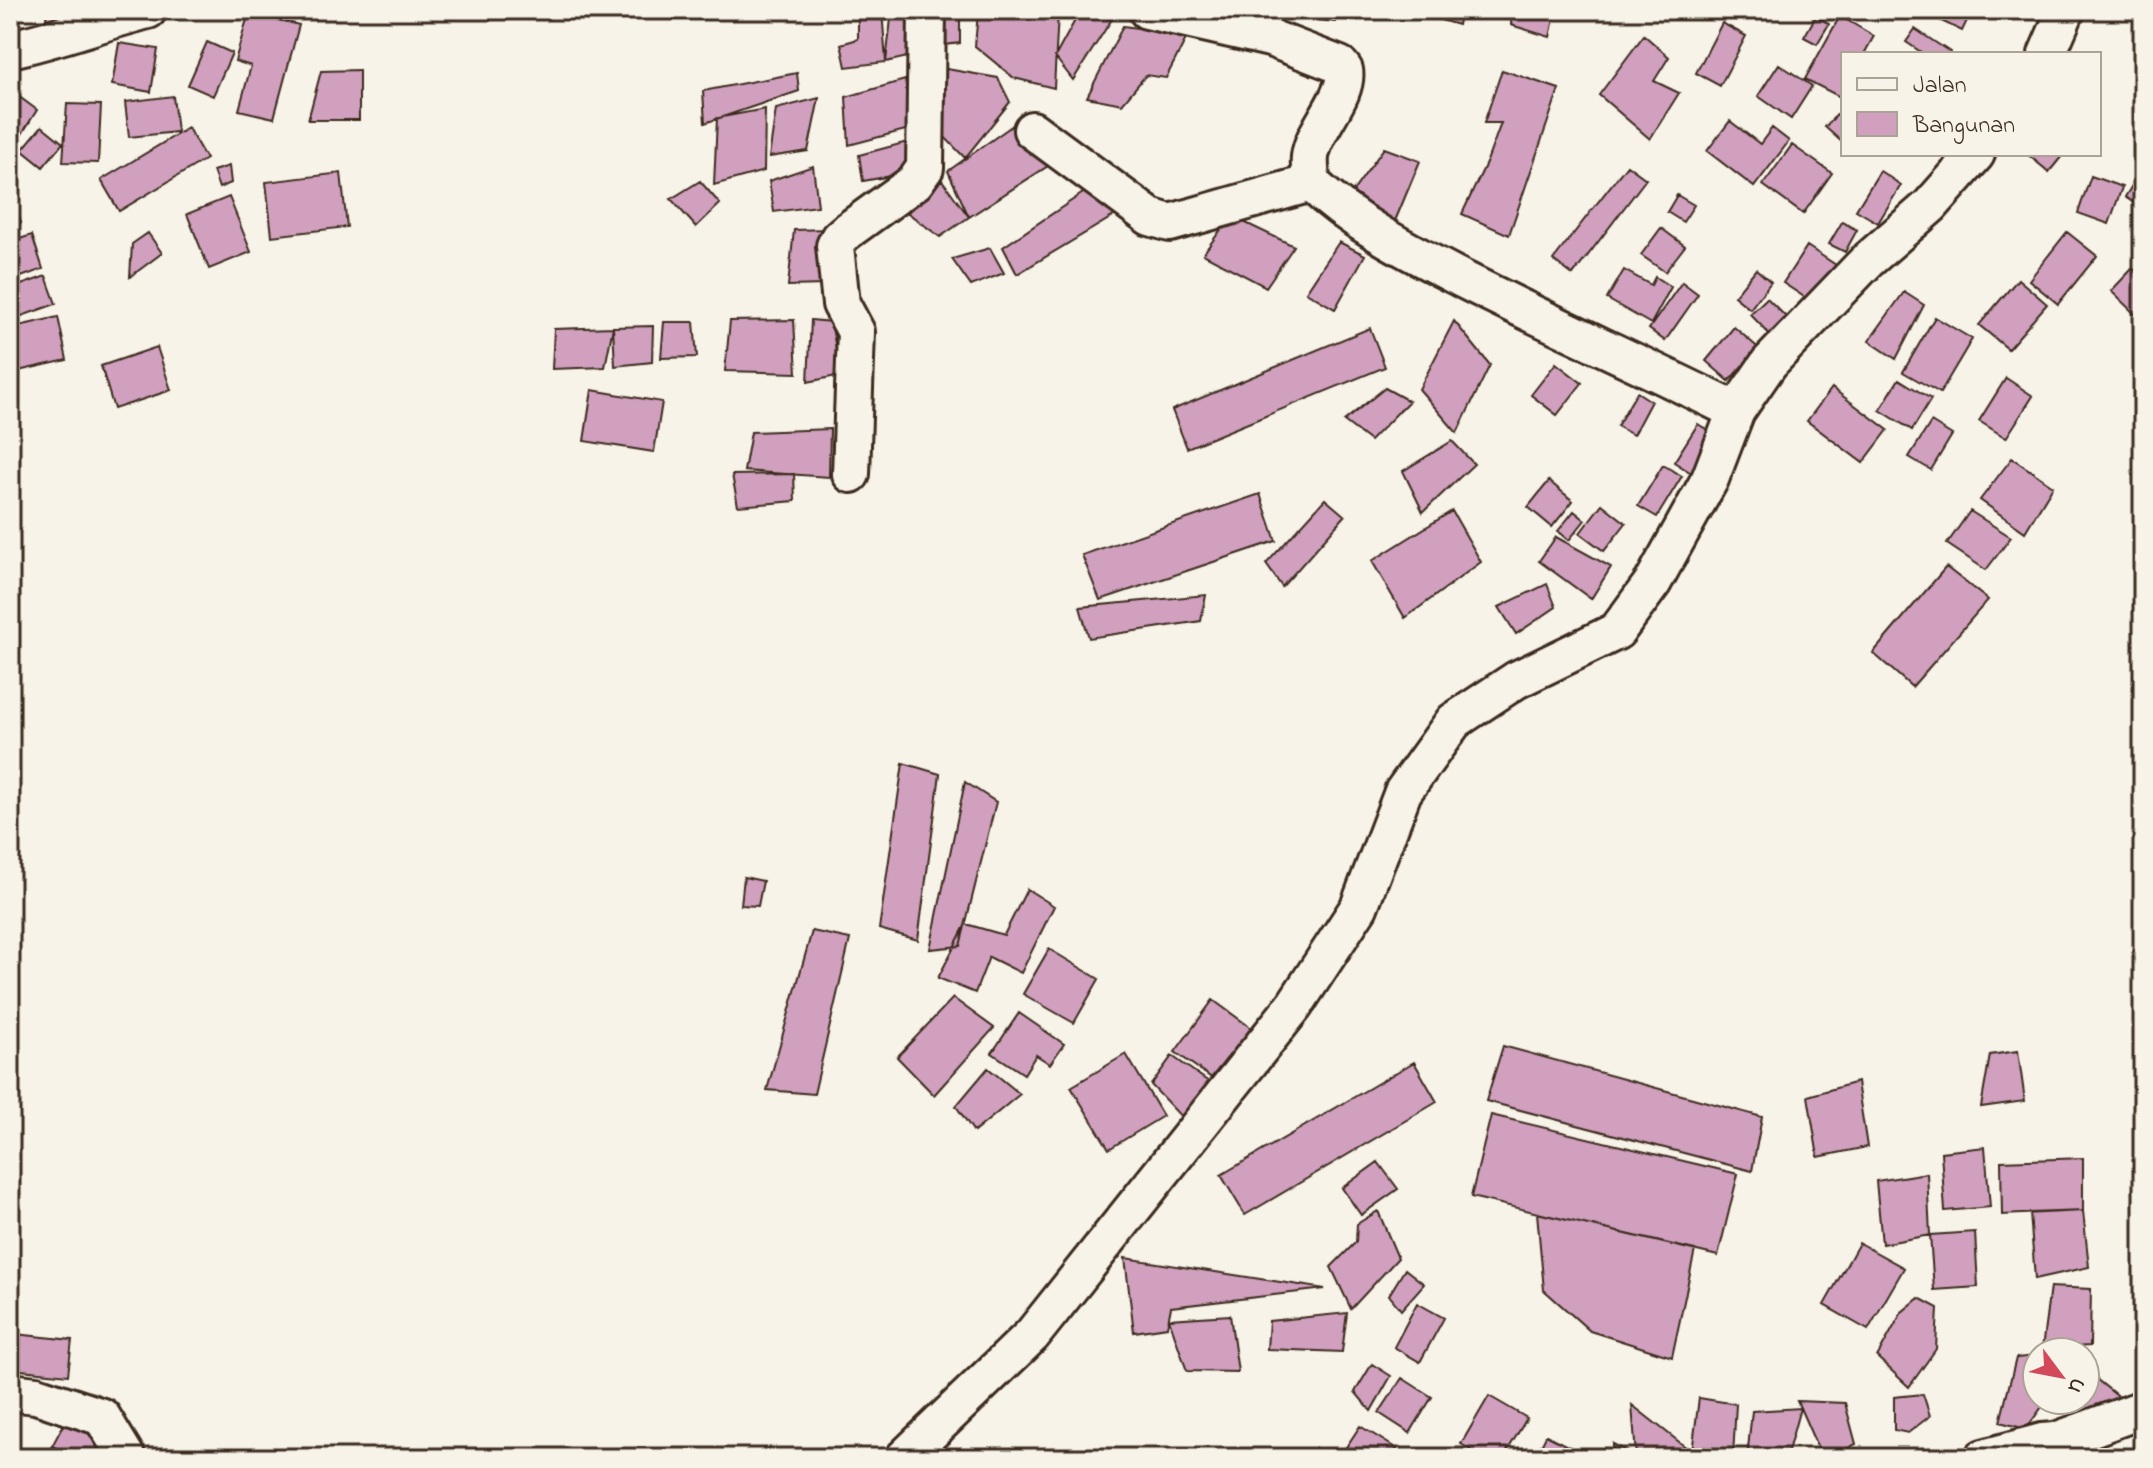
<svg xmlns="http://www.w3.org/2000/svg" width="2153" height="1468" font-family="'Indie Flower',sans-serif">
	<rect width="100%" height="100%" fill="#f7f3e8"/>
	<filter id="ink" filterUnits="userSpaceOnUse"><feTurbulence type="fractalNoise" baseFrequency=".0125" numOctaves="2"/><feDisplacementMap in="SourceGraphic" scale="16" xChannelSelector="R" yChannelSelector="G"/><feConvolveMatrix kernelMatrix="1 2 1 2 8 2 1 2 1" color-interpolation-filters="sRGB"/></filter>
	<g filter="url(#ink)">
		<path fill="#d1a0bf" stroke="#3b2a1e" stroke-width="2" d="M 45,10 L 71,10 L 73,24 L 48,27 Z
			M 858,10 L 882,10 L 886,62 L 846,67 L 841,44 L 858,39 Z
			M 892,10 L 914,10 L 912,56 L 886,62 Z
			M 936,10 L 960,10 L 960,43 L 937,46 Z
			M 1293,10 L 1336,10 L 1335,22 L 1291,17 Z
			M 1414,10 L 1461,10 L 1458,25 L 1413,12 Z
			M 1512,10 L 1556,10 L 1550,37 L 1511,25 Z
			M 1937,10 L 1972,10 L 1962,31 L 1933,17 Z
			M 249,12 L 299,25 L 274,118 L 239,110 L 251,66 L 235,61 Z
			M 978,12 L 1058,13 L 1054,88 L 1014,78 L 975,46 Z
			M 1079,13 L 1112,19 L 1073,80 L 1055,57 Z
			M 1816,16 L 1829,24 L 1817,44 L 1804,37 Z
			M 1840,16 L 1874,36 L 1864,54 L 1843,54 L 1843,92 L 1840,97 L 1805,79 Z
			M 1722,23 L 1746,36 L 1720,86 L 1696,73 Z
			M 1123,26 L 1188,35 L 1166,78 L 1146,75 L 1122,104 L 1087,97 Z
			M 1915,29 L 1950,52 L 1949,54 L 1924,54 L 1906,42 Z
			M 1644,35 L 1669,57 L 1654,81 L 1679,93 L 1650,139 L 1599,95 Z
			M 207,42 L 232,53 L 213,96 L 188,85 Z
			M 119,43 L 158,49 L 151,92 L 112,85 Z
			M 1779,64 L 1812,86 L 1791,119 L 1758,96 Z
			M 941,68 L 998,78 L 1010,102 L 965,158 L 936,128 Z
			M 359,70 L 359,120 L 308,120 L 321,71 Z
			M 1502,70 L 1559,89 L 1509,235 L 1462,214 L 1487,161 L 1501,123 L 1484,123 Z
			M 797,73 L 799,91 L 705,123 L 703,91 Z
			M 905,80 L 913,128 L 849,145 L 846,97 Z
			M 10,90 L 37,110 L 10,153 Z
			M 173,96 L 177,132 L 129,137 L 125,102 Z
			M 819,98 L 808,151 L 769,157 L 776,109 Z
			M 67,104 L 101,105 L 98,163 L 63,162 Z
			M 1843,108 L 1843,143 L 1825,127 Z
			M 765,109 L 764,171 L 714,185 L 717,118 Z
			M 1730,121 L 1760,144 L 1772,128 L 1789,141 L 1754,187 L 1707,151 Z
			M 1013,125 L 1051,164 L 969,217 L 948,171 Z
			M 42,126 L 63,143 L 43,167 L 22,150 Z
			M 188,128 L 206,159 L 119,211 L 101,180 Z
			M 911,141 L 908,173 L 863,181 L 859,155 Z
			M 1792,145 L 1832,173 L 1803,214 L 1763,185 Z
			M 1384,148 L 1420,161 L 1395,221 L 1349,197 Z
			M 2027,154 L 2060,154 L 2062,156 L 2049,172 Z
			M 1627,165 L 1646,179 L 1573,275 L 1553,260 Z
			M 229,166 L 231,183 L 219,188 L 213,171 Z
			M 813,166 L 818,206 L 774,212 L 769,181 Z
			M 1880,171 L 1901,185 L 1878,223 L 1856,210 Z
			M 341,173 L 347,227 L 272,236 L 266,182 Z
			M 2091,176 L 2122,187 L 2109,224 L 2078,213 Z
			M 2136,179 L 2143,183 L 2143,189 L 2134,203 L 2125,197 Z
			M 942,180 L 969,217 L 940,237 L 900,207 Z
			M 700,181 L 720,204 L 696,227 L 671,199 Z
			M 1092,187 L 1117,214 L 1017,274 L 1003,247 Z
			M 1677,195 L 1694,205 L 1683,222 L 1667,212 Z
			M 229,197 L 251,252 L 209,269 L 187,214 Z
			M 13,199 L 21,223 L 10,227 L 10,200 Z
			M 1231,216 L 1294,246 L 1266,287 L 1203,254 Z
			M 1842,222 L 1857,230 L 1845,252 L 1829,244 Z
			M 1661,228 L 1685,246 L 1665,272 L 1641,255 Z
			M 830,229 L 824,285 L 788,286 L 794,230 Z
			M 2067,232 L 2097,256 L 2058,304 L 2029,280 Z
			M 148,233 L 162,253 L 130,277 L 132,244 Z
			M 32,235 L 43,269 L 10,281 L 10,242 Z
			M 1339,242 L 1365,255 L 1335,309 L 1306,292 Z
			M 1807,246 L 1836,265 L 1812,302 L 1783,283 Z
			M 990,248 L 1004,273 L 971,286 L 952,259 Z
			M 1756,269 L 1771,282 L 1750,309 L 1734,296 Z
			M 2132,269 L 2143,273 L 2143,322 L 2111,291 Z
			M 1624,270 L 1651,285 L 1655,277 L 1671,287 L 1651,324 L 1607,299 Z
			M 46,276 L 56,304 L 10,320 L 10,289 Z
			M 2018,279 L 2047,304 L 2008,349 L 1979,325 Z
			M 1682,282 L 1698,294 L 1665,341 L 1649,329 Z
			M 1904,292 L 1924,305 L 1896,359 L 1869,341 Z
			M 1767,298 L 1797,328 L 1779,344 L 1750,314 Z
			M 58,317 L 67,360 L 18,371 L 10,328 Z
			M 1935,317 L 1972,339 L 1940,393 L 1903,372 Z
			M 794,320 L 797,373 L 725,371 L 730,321 Z
			M 811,320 L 831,322 L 841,375 L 808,382 Z
			M 1454,321 L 1490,365 L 1457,433 L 1419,389 Z
			M 664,322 L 694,322 L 697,357 L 661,358 Z
			M 653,326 L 652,362 L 615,366 L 613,327 Z
			M 613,327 L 605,367 L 552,369 L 554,329 Z
			M 1734,327 L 1769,357 L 1753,376 L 1742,366 L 1729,381 L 1706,361 Z
			M 1370,328 L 1385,367 L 1187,448 L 1172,410 Z
			M 157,347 L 171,390 L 114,409 L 101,366 Z
			M 1556,363 L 1582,383 L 1557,415 L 1531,395 Z
			M 2006,378 L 2033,396 L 2006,438 L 1979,421 Z
			M 1899,379 L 1931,399 L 1912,430 L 1880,410 Z
			M 1385,388 L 1409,401 L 1370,441 L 1344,421 Z
			M 1832,388 L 1888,430 L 1863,463 L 1807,421 Z
			M 592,390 L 662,402 L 654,452 L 584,441 Z
			M 1637,392 L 1651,401 L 1633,435 L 1617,426 Z
			M 1931,422 L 1952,435 L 1931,470 L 1909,457 Z
			M 1698,424 L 1717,436 L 1693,474 L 1674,462 Z
			M 830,429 L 829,477 L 744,471 L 751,432 Z
			M 1452,441 L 1474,464 L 1423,512 L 1403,471 Z
			M 2012,458 L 2053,486 L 2025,532 L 1980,500 Z
			M 1663,465 L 1682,476 L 1657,517 L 1638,506 Z
			M 794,474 L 795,501 L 738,506 L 732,475 Z
			M 1549,481 L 1573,501 L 1552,527 L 1528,507 Z
			M 1260,494 L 1276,541 L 1100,600 L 1082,555 Z
			M 1325,499 L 1345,516 L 1282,587 L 1266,564 Z
			M 1602,504 L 1626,523 L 1604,551 L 1580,533 Z
			M 1452,511 L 1481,562 L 1405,618 L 1372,561 Z
			M 1574,511 L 1585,520 L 1569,540 L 1558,531 Z
			M 1970,511 L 2011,537 L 1986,570 L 1947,544 Z
			M 1556,537 L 1611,567 L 1591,599 L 1539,561 Z
			M 1946,567 L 1988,600 L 1912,687 L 1873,653 Z
			M 1547,584 L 1556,607 L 1516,634 L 1499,607 Z
			M 1206,595 L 1201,621 L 1089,638 L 1080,607 Z
			M 903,763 L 940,774 L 918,940 L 879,929 Z
			M 965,782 L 996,802 L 960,946 L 930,949 Z
			M 744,877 L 763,881 L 758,906 L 741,905 Z
			M 1027,889 L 1054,906 L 1021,973 L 989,957 L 975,993 L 938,978 L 966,924 L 1004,935 Z
			M 812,931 L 850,939 L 814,1094 L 767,1090 Z
			M 1049,949 L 1099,979 L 1074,1023 L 1023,994 Z
			M 953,998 L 994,1028 L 934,1095 L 897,1057 Z
			M 1213,1000 L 1254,1030 L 1216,1081 L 1175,1052 Z
			M 1019,1013 L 1064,1044 L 1050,1064 L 1036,1055 L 1024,1074 L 992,1053 Z
			M 1503,1046 L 1762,1117 L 1752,1171 L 1486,1101 Z
			M 2018,1051 L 2025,1101 L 1981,1107 L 1990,1055 Z
			M 1126,1054 L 1163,1116 L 1109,1149 L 1071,1087 Z
			M 1172,1056 L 1213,1085 L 1186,1122 L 1151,1085 Z
			M 1414,1062 L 1437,1102 L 1245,1215 L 1221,1175 Z
			M 988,1068 L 1020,1094 L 974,1132 L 956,1106 Z
			M 1857,1082 L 1867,1147 L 1818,1157 L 1808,1096 Z
			M 1491,1115 L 1738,1174 L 1718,1256 L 1471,1197 Z
			M 1985,1147 L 1990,1207 L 1945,1211 L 1941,1152 Z
			M 2083,1158 L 2083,1211 L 2002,1215 L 2001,1161 Z
			M 1378,1162 L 1398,1189 L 1361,1215 L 1342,1188 Z
			M 1927,1173 L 1930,1235 L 1882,1244 L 1876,1181 Z
			M 1378,1211 L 1398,1258 L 1351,1309 L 1331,1267 L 1356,1242 L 1357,1224 Z
			M 2083,1211 L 2089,1267 L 2035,1279 L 2030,1213 Z
			M 1537,1213 L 1695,1250 L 1672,1357 L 1590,1331 L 1544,1290 Z
			M 1975,1232 L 1978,1287 L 1934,1290 L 1930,1235 Z
			M 1859,1243 L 1904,1268 L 1868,1330 L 1824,1305 Z
			M 1125,1258 L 1325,1289 L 1171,1307 L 1167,1327 L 1134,1332 Z
			M 1405,1269 L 1424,1284 L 1401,1310 L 1389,1295 Z
			M 2050,1287 L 2091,1289 L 2090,1346 L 2042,1349 Z
			M 1919,1298 L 1938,1308 L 1936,1349 L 1909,1387 L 1877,1357 L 1902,1312 Z
			M 1417,1303 L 1444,1318 L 1420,1362 L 1394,1347 Z
			M 1347,1313 L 1342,1352 L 1267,1349 L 1269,1321 Z
			M 1230,1315 L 1238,1372 L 1187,1371 L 1169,1319 Z
			M 2143,1318 L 2143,1357 L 2140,1357 L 2135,1319 Z
			M 15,1334 L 72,1340 L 68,1375 L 12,1369 Z
			M 2037,1356 L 2037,1400 L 2045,1400 L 2044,1404 L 2026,1429 L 2000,1422 L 2016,1358 Z
			M 1372,1364 L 1391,1376 L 1371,1411 L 1355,1392 Z
			M 2085,1374 L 2091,1375 L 2121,1399 L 2092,1409 L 2052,1409 L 2053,1400 L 2085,1400 Z
			M 1402,1378 L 1432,1397 L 1410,1433 L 1379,1413 Z
			M 1923,1394 L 1930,1416 L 1908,1433 L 1894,1430 L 1894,1397 Z
			M 1489,1396 L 1527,1418 L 1503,1458 L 1484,1458 L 1461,1444 Z
			M 1699,1398 L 1736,1404 L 1733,1456 L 1692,1452 Z
			M 77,1399 L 118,1420 L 99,1458 L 75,1458 L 52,1446 Z
			M 1797,1401 L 1845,1403 L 1856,1444 L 1829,1458 L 1822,1458 Z
			M 1632,1405 L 1692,1452 L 1700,1458 L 1636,1456 Z
			M 1800,1408 L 1787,1455 L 1747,1458 L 1752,1411 Z
			M 1360,1426 L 1397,1449 L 1391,1458 L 1339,1458 Z
			M 1546,1435 L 1583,1454 L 1581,1458 L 1535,1458 Z
			M 1613,1444 L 1636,1456 L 1639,1458 L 1613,1458 Z"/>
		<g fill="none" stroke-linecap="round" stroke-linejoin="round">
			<g stroke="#3b2a1e" stroke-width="42">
				<path id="minor" d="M 1147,10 L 1270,38 L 1340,65 L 1344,70 C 1349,96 1313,129 1310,157 C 1309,165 1311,175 1311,183 C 1355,225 1412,253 1466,281 C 1555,326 1646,366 1736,411
					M 10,49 C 57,39 101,22 148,10
					M 2047,54 L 2066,10
					M 1032,130 L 1150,217 L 1170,223 L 1311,183
					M 851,474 L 856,332 L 841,304 L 835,246 L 839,238 L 846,232 L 915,182 L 925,168 L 927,10
					M 10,1392 L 36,1395 L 102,1417 L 127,1458
					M 904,1458 L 1032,1335 L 1294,1006 L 1359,907 L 1403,792 L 1454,721 L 1516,680 L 1617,631 L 1653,582 L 1710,479 L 1736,411 L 1769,363 L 1867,261 L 1930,206 L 1976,154
					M 1983,1458 L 2042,1442 L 2056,1441 L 2143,1409"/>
			</g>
			<use href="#minor" stroke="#f7f3e8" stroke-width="36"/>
		</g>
	</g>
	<rect width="2153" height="1468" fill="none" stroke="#f7f3e8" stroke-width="40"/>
	<rect x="20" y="20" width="2113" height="1428" fill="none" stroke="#3b2a1e" stroke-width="3" filter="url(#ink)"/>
	<rect x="1841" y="52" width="260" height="104" fill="#f7f3e8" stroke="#aca397" stroke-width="2"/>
	<rect x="1857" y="78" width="40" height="12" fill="#f7f3e8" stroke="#aca397" stroke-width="2"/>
	<text x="1913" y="92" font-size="24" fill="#3b2a1e">Jalan</text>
	<rect x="1857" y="112" width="40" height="24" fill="#d1a0bf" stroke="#aca397" stroke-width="2"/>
	<text x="1913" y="132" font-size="24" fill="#3b2a1e">Bangunan</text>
	<g transform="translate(2061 1376) rotate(122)"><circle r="38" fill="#f7f3e8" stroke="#aca397" stroke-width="2"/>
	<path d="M0-6L14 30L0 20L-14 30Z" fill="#d1495b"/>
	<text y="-12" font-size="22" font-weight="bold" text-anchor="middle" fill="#3b2a1e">U</text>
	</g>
</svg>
